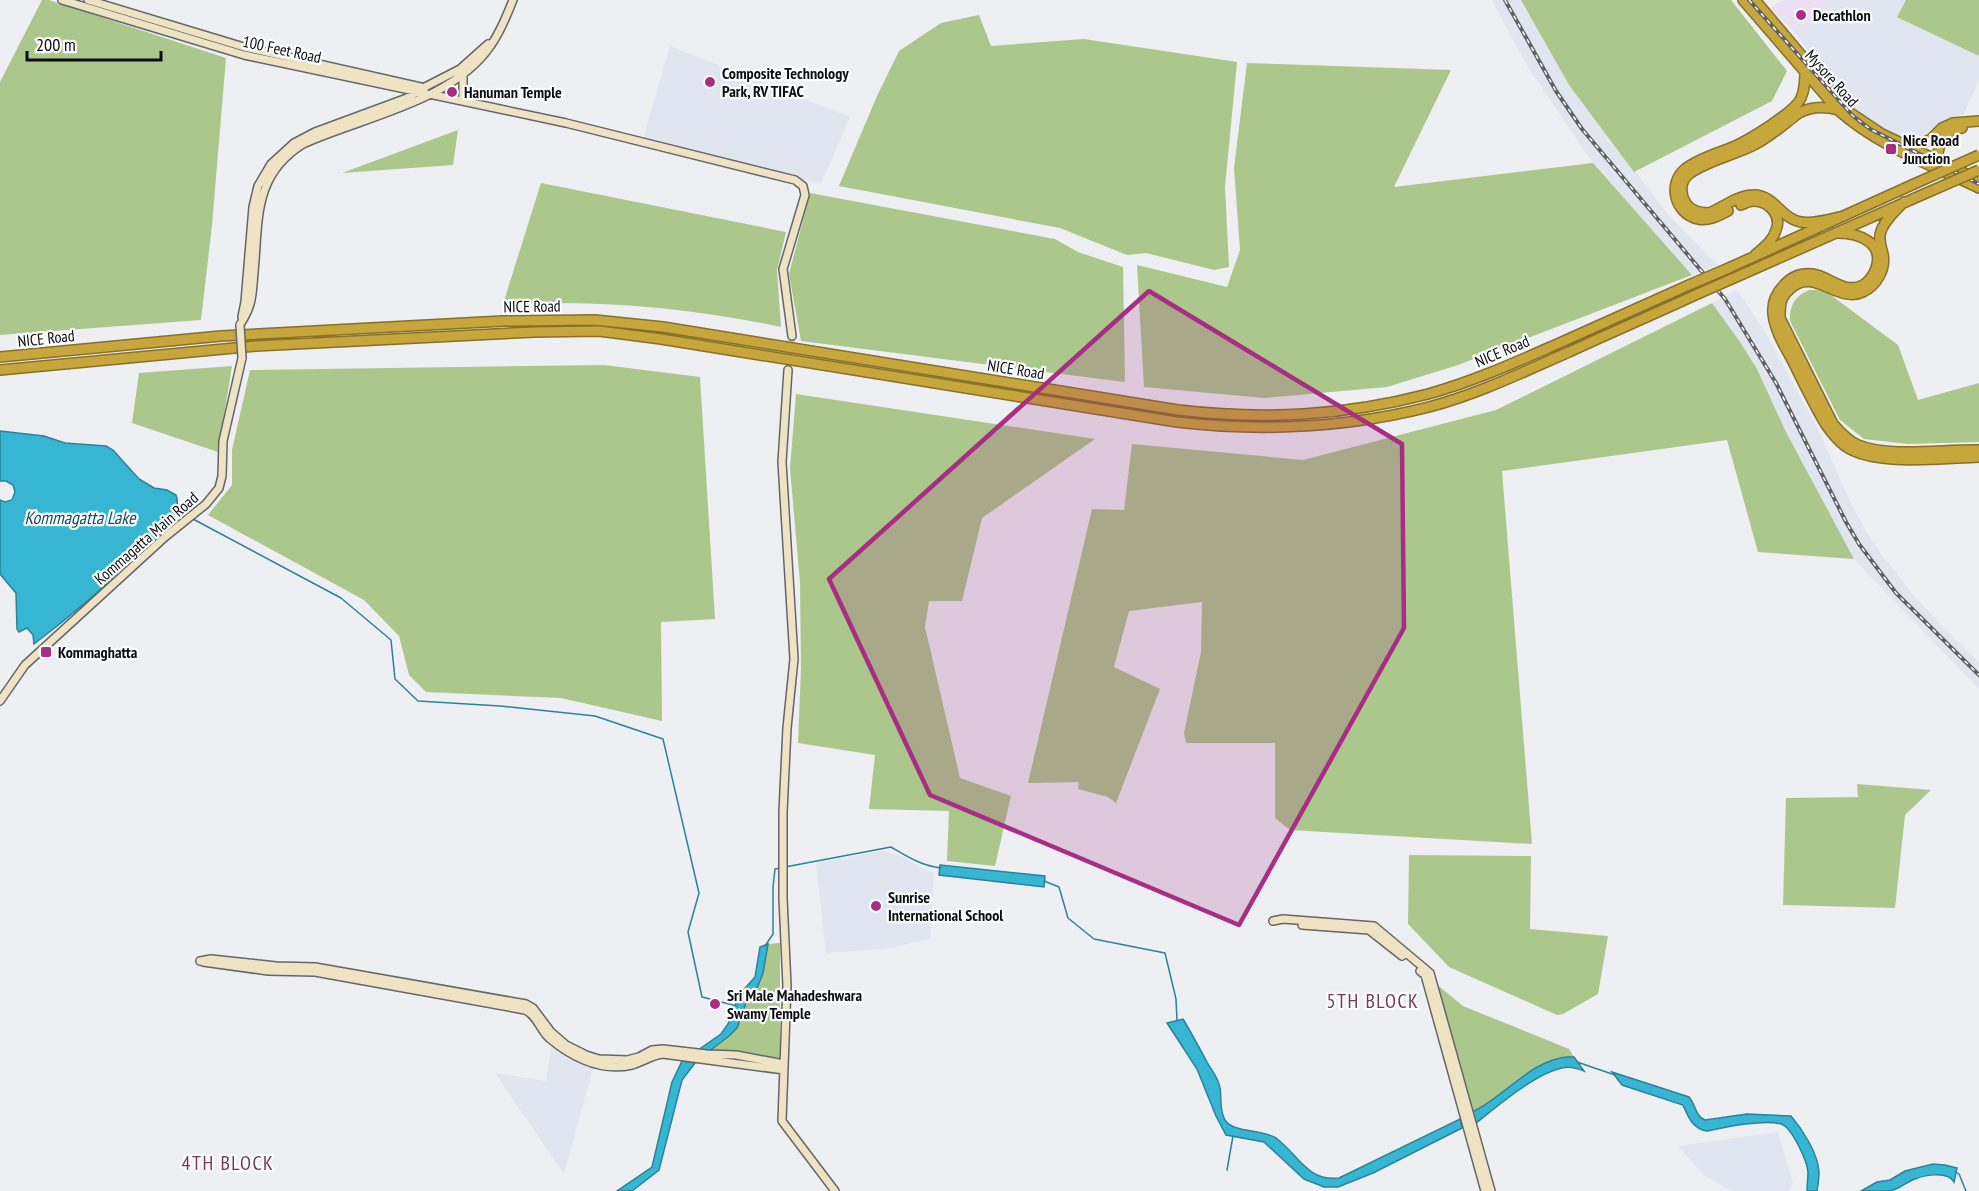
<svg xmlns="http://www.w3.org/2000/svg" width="1979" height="1191" font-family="'PT Sans Narrow',sans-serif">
	<rect width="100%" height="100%" fill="#edeff3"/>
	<path fill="#ece0f4" d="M 1784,0 L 1824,0 L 1830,8 L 1795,33 L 1770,7 Z"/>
	<path fill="#e0e5f0" d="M 1492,0 L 1521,0 L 1569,85 L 1668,214 L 1717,265 L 1692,275 L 1593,163 L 1529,69 Z
		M 1824,0 L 1906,0 L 1898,17 L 1979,56 L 1979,79 L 1963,116 L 1941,122 L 1918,139 L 1908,142 L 1876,126 L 1854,112 L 1795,33 L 1830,8 Z
		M 670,46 L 850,117 L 821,184 L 643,139 Z
		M 1737,290 L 1765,332 L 1818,429 L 1852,506 L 1866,531 L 1881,554 L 1911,592 L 1946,631 L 1979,662 L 1979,689 L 1854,559 L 1786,432 L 1757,369 L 1740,342 L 1712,303 Z
		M 882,851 L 899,855 L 934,874 L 930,939 L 885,949 L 826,953 L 816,863 Z
		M 551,1047 L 593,1068 L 564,1174 L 495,1073 L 546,1081 Z
		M 1778,1132 L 1793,1184 L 1789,1191 L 1731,1191 L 1704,1175 L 1678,1146 Z"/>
	<path fill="#abc78b" d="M 42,0 L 49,0 L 226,58 L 212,225 L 201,320 L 0,335 L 0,82 Z
		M 1521,0 L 1731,0 L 1787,71 L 1772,101 L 1634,172 L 1569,85 Z
		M 1906,0 L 1979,0 L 1979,56 L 1897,17 Z
		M 979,15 L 991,46 L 1084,39 L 1237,62 L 1225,187 L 1229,267 L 1214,270 L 1146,253 L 1127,255 L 1060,228 L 839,186 L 877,96 L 899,51 L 941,23 Z
		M 1247,63 L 1451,70 L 1394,187 L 1593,163 L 1692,275 L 1458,365 L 1387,387 L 1264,398 L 1144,387 L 1137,265 L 1227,287 L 1240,250 L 1234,168 Z
		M 458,130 L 453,165 L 342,173 Z
		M 541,183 L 786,232 L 777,270 L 781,327 C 689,307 597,300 503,304 Z
		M 810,193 L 1055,239 L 1078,252 L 1123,267 L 1125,382 L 801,341 L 789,274 Z
		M 1809,290 L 1817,290 L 1828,293 L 1898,345 L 1918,400 L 1979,383 L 1979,442 L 1908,444 L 1864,439 L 1840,420 L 1790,321 C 1789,306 1795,296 1809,290 Z
		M 1712,303 L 1740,342 L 1757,369 L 1786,432 L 1854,559 L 1758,552 L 1727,440 L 1502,471 L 1532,844 L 1290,830 L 1275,818 L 1275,743 L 1186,743 L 1184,733 L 1201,652 L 1202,602 L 1129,611 L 1114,667 L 1160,689 L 1116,803 L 1108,797 L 1078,789 L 1079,782 L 1028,783 L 1092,509 L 1124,510 L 1132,444 L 1303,460 L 1496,410 Z
		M 604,365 L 700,377 L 715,619 L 661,622 L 662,721 L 561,698 L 426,692 L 409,675 L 399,636 L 364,600 L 208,515 L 232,485 L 232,450 L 250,370 Z
		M 232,366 L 218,452 L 132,423 L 139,373 Z
		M 796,394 L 1095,439 L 982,518 L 962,601 L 929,601 L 925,627 L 960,778 L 1011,796 L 995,866 L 947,861 L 949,811 L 869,809 L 875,755 L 798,743 L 801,668 L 800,583 L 790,468 Z
		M 1857,784 L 1931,790 L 1905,815 L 1895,908 L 1783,905 L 1786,798 L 1858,797 Z
		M 1409,855 L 1531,856 L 1530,929 L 1608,936 L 1598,994 L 1563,1014 L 1557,1015 L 1449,967 L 1408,924 Z
		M 780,943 L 780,1061 L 708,1052 L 729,1036 L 749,996 L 758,986 L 763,973 L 768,944 Z
		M 1436,984 L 1463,1006 L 1569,1049 L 1574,1057 C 1534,1055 1506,1096 1472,1111 Z"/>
	<path fill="#37b6d4" stroke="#2a8399" stroke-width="1.5" d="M 0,431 L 44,436 L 65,443 L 106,446 L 113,450 L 139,479 L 154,488 L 167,490 L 176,495 C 178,500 178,508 175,513 C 167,529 152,542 139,554 C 106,586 71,616 34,644 L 33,635 L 27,628 L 19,632 L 17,629 L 16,593 L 0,574 L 0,500 L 5,502 L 12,500 L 15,492 L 13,485 L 6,481 L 0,481 Z
		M 940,865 L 1045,876 L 1044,887 L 939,875 Z
		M 768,944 L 763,973 L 758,986 L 746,1003 L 737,1028 L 729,1036 L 708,1052 L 698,1050 L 721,1034 L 728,1024 L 739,995 L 755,977 L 760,947 Z
		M 1183,1019 C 1192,1034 1200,1049 1208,1064 C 1212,1070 1217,1077 1219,1084 C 1223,1095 1218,1108 1225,1120 C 1233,1133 1262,1129 1276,1138 C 1298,1154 1307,1182 1339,1178 L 1460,1119 L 1462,1128 L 1373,1173 L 1338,1187 L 1324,1187 L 1304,1179 L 1264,1142 L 1226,1135 L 1216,1116 L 1197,1069 L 1167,1023 Z
		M 1567,1057 L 1574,1057 L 1584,1071 C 1577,1068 1570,1066 1562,1068 C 1536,1073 1496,1107 1475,1124 L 1472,1112 C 1505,1097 1529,1061 1567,1057 Z
		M 682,1061 L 695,1063 L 682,1080 L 659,1170 L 632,1191 L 617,1191 L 652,1167 L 672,1082 Z
		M 1612,1072 L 1689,1097 C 1696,1105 1695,1116 1705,1120 L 1747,1114 L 1791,1116 C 1802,1129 1818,1153 1819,1172 C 1819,1178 1818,1185 1817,1191 L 1807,1191 C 1807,1185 1808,1178 1808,1172 C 1807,1161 1792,1127 1781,1124 C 1763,1119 1726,1127 1707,1131 C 1693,1129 1688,1117 1683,1105 L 1622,1085 Z
		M 1933,1164 L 1945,1165 L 1957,1168 L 1954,1182 C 1948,1171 1925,1175 1915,1179 C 1906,1182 1899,1190 1889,1191 C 1880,1191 1870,1191 1861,1191 L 1877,1182 L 1890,1180 L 1905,1171 Z"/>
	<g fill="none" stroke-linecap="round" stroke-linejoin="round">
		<path stroke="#2a8399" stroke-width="1.5" d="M 175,512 L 185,516
			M 193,519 L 341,598 L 391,640 L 395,679 L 418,701 L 500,706 L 595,716 L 663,739 L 699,893 L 688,932 L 702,997 L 737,1006
			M 785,867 L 891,847 C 908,857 922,866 941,868
			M 1044,881 L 1059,887 L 1068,918 L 1094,939 L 1165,953 L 1176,999 L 1177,1021
			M 765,946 L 773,934 L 773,887 L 775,869 L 781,868
			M 1577,1062 L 1615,1075
			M 1227,1170 L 1233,1136
			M 1956,1172 L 1959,1174 L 1966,1191"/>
		<path stroke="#cbcdd1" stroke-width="7" stroke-dasharray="7 3.5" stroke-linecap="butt" d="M 788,364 L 792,336"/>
		<g stroke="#646669" stroke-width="10">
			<path id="secondary" d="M 62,0 L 244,55 L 566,123 L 795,180 L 803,186 L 805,195 L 783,269 L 792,336
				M 88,0 L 244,47 L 425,88
				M 463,74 L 463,101
				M 242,317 L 245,302 L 253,207 L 258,186 L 271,164 L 294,143 L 315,132 L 407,98 L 423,88 L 460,69 L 488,44
				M 240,325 C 244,318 248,312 250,304 C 253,294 253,282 254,272 C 259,220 253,175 303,144 C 362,117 453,102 491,45 C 501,31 507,15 513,0
				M 788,370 L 782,462 L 794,659 L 787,728 L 783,812 L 783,898 L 787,986 L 782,1121 L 835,1191
				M 0,701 L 25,665 L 165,537 L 206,504 L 219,488 L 222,476 L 223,441 L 242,358
				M 1273,921 L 1283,919 L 1374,926 L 1430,973 L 1491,1191
				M 1302,925 L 1369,930 L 1402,956
				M 200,961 L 211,959 L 276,966 L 315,967 L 526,1004 L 533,1008 L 551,1032 L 566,1045 L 586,1055 L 599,1059 L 627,1060 L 639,1057 L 652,1050 L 663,1049 L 707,1054 L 736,1055 L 784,1064
				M 203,962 L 268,971 L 315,972 L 525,1010 C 537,1015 540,1030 549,1038 C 573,1058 601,1072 632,1065 C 643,1062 652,1055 663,1054 L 784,1070
				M 1420,971 L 1425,975 L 1485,1191"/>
		</g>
		<g stroke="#86702b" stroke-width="12">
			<path id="highway" d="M 1743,0 L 1838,110 C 1878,146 1931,165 1979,188
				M 1755,0 L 1849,112 L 1882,134 L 1979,180
				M 1838,110 C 1824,106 1812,106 1799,113 C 1784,124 1770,137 1754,145 C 1737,154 1698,164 1687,176 C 1679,184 1681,198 1688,206 C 1694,212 1701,213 1709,213 C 1722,208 1738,195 1753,195 C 1774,194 1781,219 1801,222 C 1813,224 1827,220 1839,217
				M 1909,147 L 1920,144 L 1931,139 L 1942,128 L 1953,123 L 1979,121
				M 1938,160 C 1937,144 1945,130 1962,128
				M 1904,202 C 1895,211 1885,220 1881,231 C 1878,239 1881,246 1883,254 C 1886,269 1877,285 1863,292 C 1837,304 1814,266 1790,289 C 1780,297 1780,306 1780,318 L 1833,424 C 1840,432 1848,441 1858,445 C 1890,458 1944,449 1979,450
				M 1741,205 C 1745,203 1749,201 1754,201 C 1769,201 1782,216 1776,230 C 1773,241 1763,248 1755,255
				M 1728,211 C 1718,216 1709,221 1698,219 C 1675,214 1667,184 1685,169 C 1699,158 1719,153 1735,146 C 1750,139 1795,112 1801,98 C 1805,89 1805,80 1805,71
				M 1835,233 C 1857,232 1887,242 1875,271 C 1872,276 1869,282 1863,285 C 1844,295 1830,276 1812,274 C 1801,273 1791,277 1784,285 C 1776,293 1772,303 1773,314 C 1775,332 1786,348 1794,364 C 1804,384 1814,405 1826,425 C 1831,432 1837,440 1845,446 C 1874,467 1943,458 1979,457
				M 1731,267 L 1914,184
				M 1743,274 L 1924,194
				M 0,357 L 221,336 L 503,321 L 595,320 L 663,327 L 1178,410 C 1264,420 1344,416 1428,394 C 1472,382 1514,363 1555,345 C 1600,325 1644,305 1689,285
				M 0,370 L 256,346 L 534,332 L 599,331 L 661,339 L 1177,422 C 1263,432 1346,428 1429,407 C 1478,394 1523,372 1569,352 C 1610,333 1652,315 1693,296"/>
		</g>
		<use href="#secondary" stroke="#eee4c4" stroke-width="7"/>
		<use href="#highway" stroke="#c7a63b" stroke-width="9"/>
		<g stroke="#5e6062" stroke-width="4">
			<path id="rail" d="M 1505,0 L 1556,91 L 1582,129 L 1725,299 L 1776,383 L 1846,522 L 1859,544 L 1896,593 L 1979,675
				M 1749,0 L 1853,116 L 1870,129 L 1979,184"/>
		</g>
		<use href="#rail" stroke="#fbfdff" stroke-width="1.5" stroke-dasharray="4.5" stroke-linecap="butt"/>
		<g stroke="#646669" stroke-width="10" stroke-linecap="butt">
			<path id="secondary-bridge" d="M 240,325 L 242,358"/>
		</g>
		<g stroke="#86702b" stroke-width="12" stroke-linecap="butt">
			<path id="highway-bridge" d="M 1914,184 L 1979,155
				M 1924,194 L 1979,170
				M 1689,285 L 1731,267
				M 1693,296 L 1743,274"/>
		</g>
		<use href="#secondary-bridge" stroke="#eee4c4" stroke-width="7"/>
		<use href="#highway-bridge" stroke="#c7a63b" stroke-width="9"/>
	</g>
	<path fill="#a72e84" fill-opacity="0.2" stroke="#a72e84" stroke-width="4.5" stroke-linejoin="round" d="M 1149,291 L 1402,444 L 1404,628 L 1239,925 L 930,795 L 829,579 Z"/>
	<g fill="#a72e84" stroke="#fbfdff" stroke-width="2">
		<circle cx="1801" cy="15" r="6"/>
		<circle cx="710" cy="82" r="6"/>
		<circle cx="452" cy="92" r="6"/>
		<rect x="1885" y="143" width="12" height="12" rx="3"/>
		<rect x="40" y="646" width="12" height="12" rx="3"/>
		<circle cx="876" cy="906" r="6"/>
		<circle cx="715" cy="1004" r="6"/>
	</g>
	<g text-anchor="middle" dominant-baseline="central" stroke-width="4.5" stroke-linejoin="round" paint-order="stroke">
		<g font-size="16" font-weight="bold" fill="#0c0d0e" stroke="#fbfdff" text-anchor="start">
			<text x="1813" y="15">Decathlon</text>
			<text x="722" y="73">Composite Technology<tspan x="722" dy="18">Park, RV TIFAC</tspan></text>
			<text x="464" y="92">Hanuman Temple</text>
			<text x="1903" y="140">Nice Road<tspan x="1903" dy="18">Junction</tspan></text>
			<text x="58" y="652">Kommaghatta</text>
			<text x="888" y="897">Sunrise<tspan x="888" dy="18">International School</tspan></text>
			<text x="727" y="995">Sri Male Mahadeshwara<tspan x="727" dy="18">Swamy Temple</tspan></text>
		</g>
		<g font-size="16" fill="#0c0d0e" stroke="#fbfdff">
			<text transform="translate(282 49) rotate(12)">100 Feet Road</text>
			<text transform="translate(1832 78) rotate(48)">Mysore Road</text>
			<text transform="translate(532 306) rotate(-1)">NICE Road</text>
			<text transform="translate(46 338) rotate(-6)">NICE Road</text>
			<text transform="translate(1502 351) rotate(-23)">NICE Road</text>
			<text transform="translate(1016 369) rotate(9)">NICE Road</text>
			<text transform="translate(146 538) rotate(-41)">Kommagatta Main Road</text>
		</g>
		<g font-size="18" font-style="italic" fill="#1b4e5b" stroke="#fbfdff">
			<text x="80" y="517">Kommagatta Lake</text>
		</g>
		<g font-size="20" letter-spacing="1.5" fill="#74375f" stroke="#fbfdff">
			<text x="1373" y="1001">5TH BLOCK</text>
			<text x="228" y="1163">4TH BLOCK</text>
		</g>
	</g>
	<path d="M27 51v9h134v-9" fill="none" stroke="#0c0d0e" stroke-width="3"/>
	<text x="36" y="51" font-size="18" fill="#0c0d0e" stroke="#fbfdff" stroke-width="4.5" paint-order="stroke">200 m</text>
</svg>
